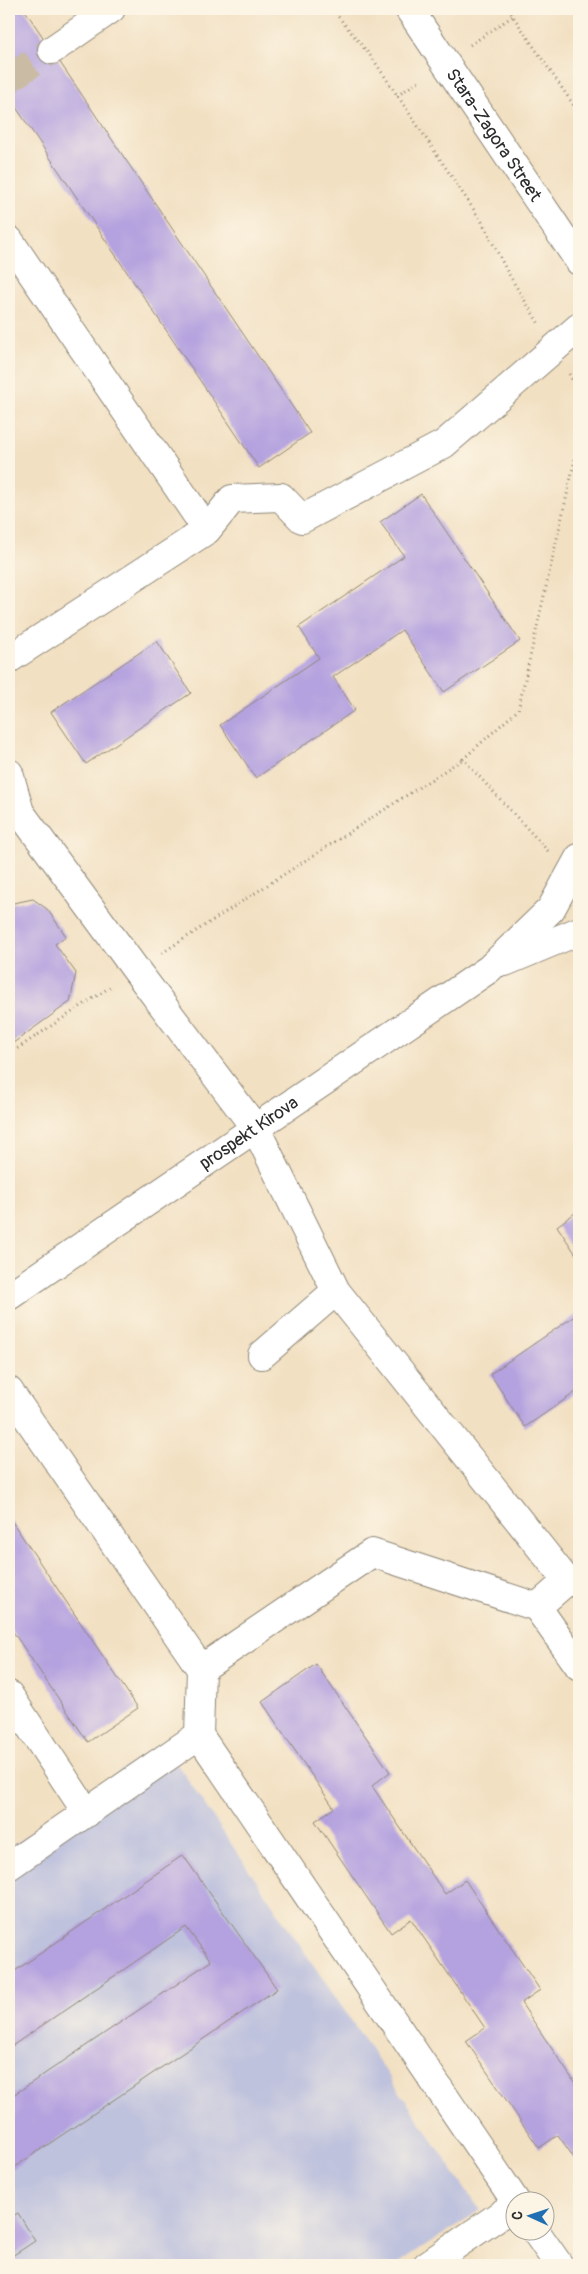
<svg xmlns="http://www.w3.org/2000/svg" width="588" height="2274" font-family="Pangolin,sans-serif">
	<rect width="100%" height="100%" fill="#fcf5e5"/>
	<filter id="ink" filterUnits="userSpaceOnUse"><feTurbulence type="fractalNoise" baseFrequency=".02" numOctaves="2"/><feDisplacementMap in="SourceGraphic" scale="10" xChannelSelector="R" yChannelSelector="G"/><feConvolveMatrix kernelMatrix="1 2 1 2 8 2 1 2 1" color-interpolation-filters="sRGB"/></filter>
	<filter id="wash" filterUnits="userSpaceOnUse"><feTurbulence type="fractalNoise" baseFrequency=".0096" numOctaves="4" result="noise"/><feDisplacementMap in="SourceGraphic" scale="20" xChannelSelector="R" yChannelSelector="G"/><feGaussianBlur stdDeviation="1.12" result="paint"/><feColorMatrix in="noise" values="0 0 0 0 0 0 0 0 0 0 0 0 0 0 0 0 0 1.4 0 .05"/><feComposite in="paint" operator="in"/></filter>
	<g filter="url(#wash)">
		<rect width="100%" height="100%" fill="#f2e0c2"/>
		<path fill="#bfc2dd" d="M 162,1742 L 480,2210 L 396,2265 L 9,2265 L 9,1848 Z"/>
		<g id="blocks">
			<path fill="#b4a1df" d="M 9,9 L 24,9 L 310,433 L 259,468 L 9,97 Z
				M 421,494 L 520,641 L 444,692 L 402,630 L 333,677 L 355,710 L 256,778 L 220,725 L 319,658 L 299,627 L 404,556 L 380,522 Z
				M 157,641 L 191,693 L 86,764 L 51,712 Z
				M 33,899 L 47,909 L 66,936 L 55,944 L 76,973 L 70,1002 L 9,1046 L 9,904 Z
				M 579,1210 L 579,1259 L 557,1226 Z
				M 579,1313 L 579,1390 L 525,1427 L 490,1374 Z
				M 11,1520 L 138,1708 L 88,1742 L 9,1626 L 9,1521 Z
				M 316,1664 L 390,1772 L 372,1786 L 445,1894 L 465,1880 L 540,1990 L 521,2003 L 579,2089 L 579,2165 L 558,2135 L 539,2148 L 466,2041 L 485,2028 L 411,1919 L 391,1933 L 315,1821 L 334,1808 L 262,1702 Z
				M 183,1855 L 277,1989 L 9,2171 L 9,2098 L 211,1961 L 186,1927 L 9,2048 L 9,1975 Z
				M 18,2213 L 35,2241 L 9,2258 L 9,2218 Z"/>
		</g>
	</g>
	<g filter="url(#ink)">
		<use href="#blocks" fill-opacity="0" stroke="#8e8676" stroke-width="1"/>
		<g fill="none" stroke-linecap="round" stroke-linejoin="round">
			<path stroke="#cabca4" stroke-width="28" stroke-dasharray="28 14" stroke-linecap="butt" d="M 9,79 L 52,50"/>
			<g stroke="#8e8676" stroke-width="30">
				<path id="minor" d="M 52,50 L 111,9
					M 9,240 L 207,530 L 9,659
					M 207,530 L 232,499 L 281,497 L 302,519 L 444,444 L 579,327
					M 9,773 L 20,812 L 136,970 L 256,1129 L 336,1291 L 567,1581 L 537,1607
					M 262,1355 L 336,1291
					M 9,1391 L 201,1669 L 199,1735 L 516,2202
					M 201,1669 L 372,1553 L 537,1607 L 579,1666
					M 9,1695 L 87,1813
					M 9,1866 L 199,1735
					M 536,2232 L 559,2265
					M 427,2265 L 516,2204"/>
			</g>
			<g stroke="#8e8676" stroke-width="30">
				<g id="major">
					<path id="s1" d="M 409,9 L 579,261"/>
					<path d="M 505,962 L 579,931"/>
					<path id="s2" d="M 9,1296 L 489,969 L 551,909 L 579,858"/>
				</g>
			</g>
			<path stroke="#8e8676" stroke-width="3" stroke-dasharray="1 4" stroke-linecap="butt" d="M 332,9 L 373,59 L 482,222 L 508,273 L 539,324
				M 508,9 L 579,113
				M 470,45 L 513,16
				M 397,96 L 420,80
				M 569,374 L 579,391
				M 548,851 L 463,759 L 518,710 L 579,442
				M 162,953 L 463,759
				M 9,1054 L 110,987"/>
			<use href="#minor" stroke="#fff" stroke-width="28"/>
			<use href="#major" stroke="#fff" stroke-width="28"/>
		</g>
	</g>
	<g text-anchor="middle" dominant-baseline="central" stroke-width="4" stroke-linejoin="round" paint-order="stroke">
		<g font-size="18" fill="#2b2b2b" stroke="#fcf5e5">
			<text stroke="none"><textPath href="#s1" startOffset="152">Stara-Zagora Street</textPath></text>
			<text stroke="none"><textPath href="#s2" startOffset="290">prospekt Kirova</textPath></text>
		</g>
	</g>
	<rect width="588" height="2274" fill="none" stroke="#fcf5e5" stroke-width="30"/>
	<g transform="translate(530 2216) rotate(273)"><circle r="24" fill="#fcf5e5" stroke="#a8a49b"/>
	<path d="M0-4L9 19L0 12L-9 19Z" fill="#1f6fb2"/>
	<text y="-8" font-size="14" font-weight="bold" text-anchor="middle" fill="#2b2b2b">С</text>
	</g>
</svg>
